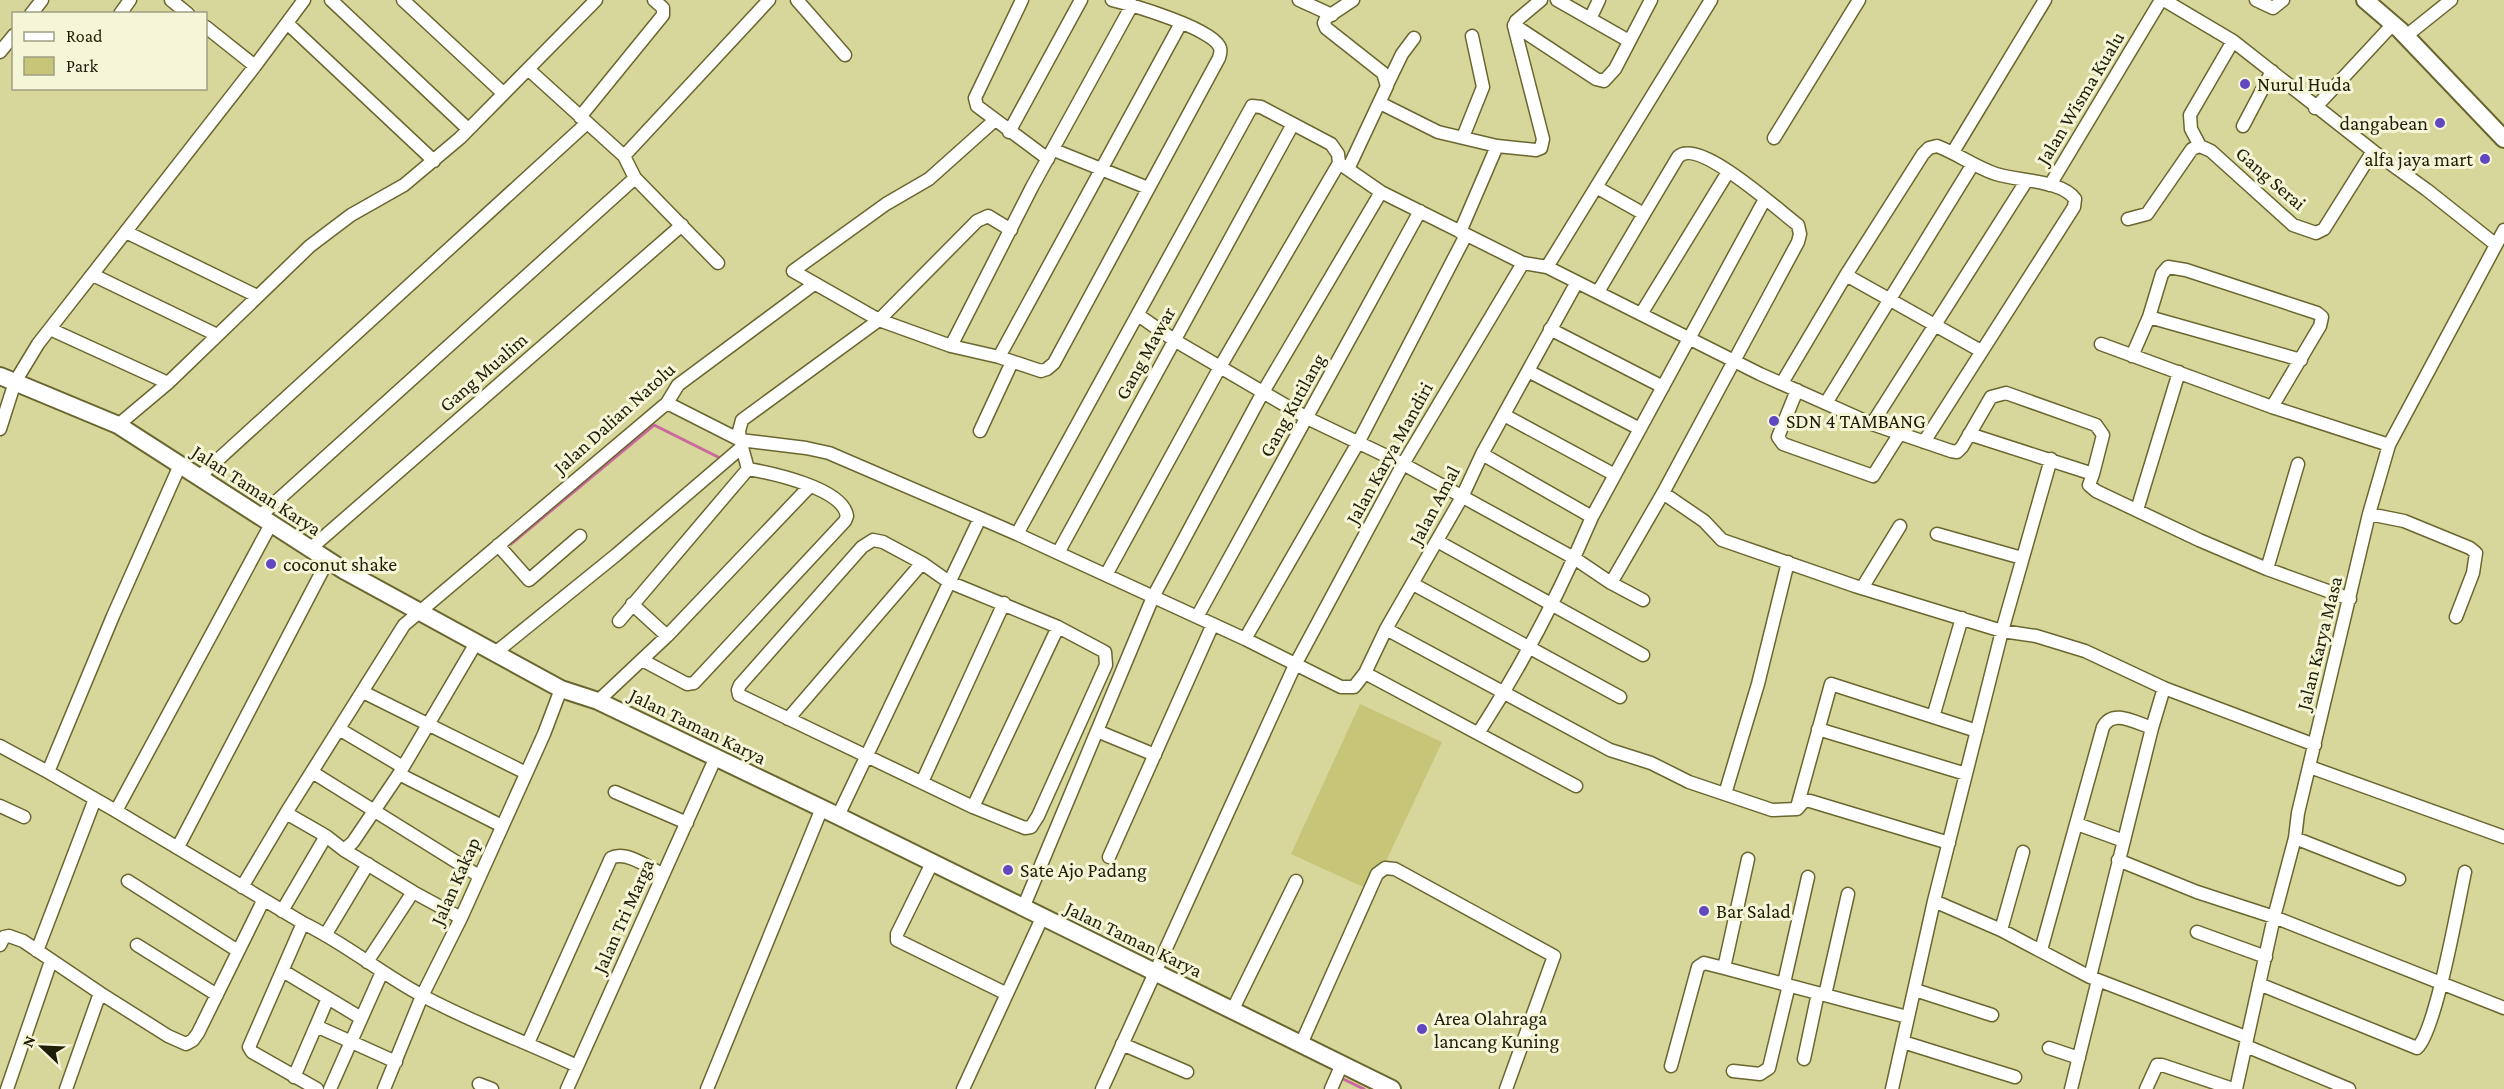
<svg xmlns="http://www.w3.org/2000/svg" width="2504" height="1089" font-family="'Crimson Pro',serif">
	<rect width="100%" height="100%" fill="#d7d69b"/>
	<path fill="#c7c577" d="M 1360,704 L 1442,742 L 1372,891 L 1291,854 Z"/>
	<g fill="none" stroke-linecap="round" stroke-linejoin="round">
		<path stroke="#cc679f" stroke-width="3" d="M 511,544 L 654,425 L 720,458
			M 1341,1078 L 1364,1089"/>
		<g stroke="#69672f" stroke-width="15">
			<path id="street" d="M 171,0 L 188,14
				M 331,0 L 468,129
				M 403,0 L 503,93
				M 797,0 L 845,55
				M 1022,0 L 975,98 L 977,106 L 1048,159
				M 1299,0 L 1332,15
				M 1557,0 L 1629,41
				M 2164,0 L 2233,41 L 2373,151
				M 2256,0 L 2273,8 L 2283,0
				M 31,14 L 42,0
				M 120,14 L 130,0
				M 1590,19 L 1599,0
				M 287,23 L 434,161
				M 1514,25 L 1596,79 L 1604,81 L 1615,69 L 1651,0
				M 206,27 L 255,66
				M 2406,36 L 2451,0
				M 0,52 L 14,35
				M 1387,85 L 1402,54 L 1414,38
				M 1380,103 L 1438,132 L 1497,146 L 1536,150 L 1541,148 L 1543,139 L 1514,26 L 1516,21 L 1541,0
				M 2315,108 L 2393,24
				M 580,117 L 663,15 L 663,8 L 654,0
				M 995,120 L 929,179 L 886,204 L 793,271 L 879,320 L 951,346 L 999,357 L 1181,23
				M 1293,124 L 1058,553 L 1017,534 L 1252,106 L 1261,107 L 1331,144 L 1338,154 L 1339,163 L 1381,192 L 1523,263
				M 2243,126 L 2272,71
				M 1009,132 L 1081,0
				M 1463,137 L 1483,87 L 1472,36
				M 1774,138 L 1859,0
				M 2200,146 L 2211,151 L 2221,160 L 2293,225 L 2316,233 L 2324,229 L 2373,151 L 2427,190 L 2495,244
				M 2200,146 L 2191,129 L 2190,115 L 2233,41
				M 1054,150 L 1148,188
				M 1953,152 L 2045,0
				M 624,156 L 769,0
				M 1349,167 L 1387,86 L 1383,73 L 1326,28 L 1324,23 L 1326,18 L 1353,0
				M 635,178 L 718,263
				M 2050,185 L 2161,0
				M 1596,187 L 1644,214 L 1598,292
				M 2128,219 L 2147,214 L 2192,149 L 2200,146
				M 126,232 L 257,296
				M 1460,232 L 1497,146
				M 1547,267 L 1760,374 L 1872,424 L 1951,451 L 1957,452 L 1962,447 L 1991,397 L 2006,393 L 2096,425 L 2103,435 L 2093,474
				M 93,275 L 217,335
				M 1846,275 L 1981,351
				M 1641,314 L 1728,172
				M 1138,315 L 1174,340 L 1307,418 L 1403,464 L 1574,558 L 1611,583 L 1643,600
				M 2149,317 L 2301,360
				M 50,329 L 168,383
				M 1550,329 L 1663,387
				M 2101,344 L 2272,407 L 2389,445
				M 951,346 L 1032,187 L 1132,5
				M 2132,356 L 2149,317 L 2162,274 L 2168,267 L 2186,270 L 2317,313 L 2322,317 L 2320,326 L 2272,407
				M 999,357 L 1041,371 L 1047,369 L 1054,363 L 1219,58 C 1220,55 1221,51 1220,48 C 1215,29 1132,5 1112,0
				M 1528,371 L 1640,429
				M 1782,383 L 1846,275 L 1923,154 L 1929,148 L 1937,146 C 1958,154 1975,167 1996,174 C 2018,181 2062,180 2075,199 L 2074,207 L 1924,442
				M 1797,390 L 1778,437 L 1783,444 L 1873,476 L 1900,433
				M 1826,403 L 1973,164
				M 1504,415 L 1615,475
				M 1872,424 L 2027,180
				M 118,425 L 168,383 L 310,246 L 351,215 L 404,185 L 460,138 L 596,0
				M 0,429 L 15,382 L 38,344 L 255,66 L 304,0
				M 980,431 L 1012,362
				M 1969,434 L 2093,474 L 2089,485 L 2096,491 L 2199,540 L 2267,569 L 2350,599
				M 1482,454 L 1592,517
				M 199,477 L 587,123
				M 1663,493 L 1704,521 L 1722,540 L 1855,586 L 2002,631 L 2036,636 L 2085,651 L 2164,688 L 2315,745
				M 2137,510 L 2179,372
				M 2369,514 L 2404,521 L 2470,548 L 2476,553 L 2473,573 L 2456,617
				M 259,517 L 635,178 L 624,156 L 528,69
				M 980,518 L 829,453 L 806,448 L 740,440 L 739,431 L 742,420 L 879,320 L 977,221 L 988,216 L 1011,230
				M 271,524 L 116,811 L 303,923
				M 1937,534 L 2022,558
				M 873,540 L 883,542 L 922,563 L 949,582 L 1058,627 L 1105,652 L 1106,665 L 1038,816 L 1031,827 L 1025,828 L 973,807 L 739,695 L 738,690 L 740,685 L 862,547 Z
				M 1437,541 L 1643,655
				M 498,545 L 529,580 L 580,536
				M 310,549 L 682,225
				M 1058,553 L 1245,639 L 1341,687 L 1354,687 L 1365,673 L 1386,629 L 1462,497 L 1482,454 L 1577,282
				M 2267,569 L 2298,464
				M 1106,575 L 1220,367 L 1339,163
				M 1611,583 L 1663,493 L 1798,242 L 1800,234 L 1798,225 C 1779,211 1698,136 1678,157 L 1644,214
				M 1413,584 L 1620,697
				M 1862,588 L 1900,526
				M 632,604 L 667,636
				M 1197,617 L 1420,211
				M 619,621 L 748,469
				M 1386,629 L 1610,750 L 1651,763 L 1689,782 L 1772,810 L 1797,809 L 1804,801 L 1810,801 L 1949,843
				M 1245,639 L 1359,441 L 1466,235
				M 495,653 L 616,555 L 742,447
				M 642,660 L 687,684 L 694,683 L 845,521 L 847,516 C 843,488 771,473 748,469 L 740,440 L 667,403
				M 1365,673 L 1576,786
				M 363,692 L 526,773
				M 598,701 L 667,636 L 810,486
				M 1933,717 L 1962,618
				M 788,719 L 922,563
				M 339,729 L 403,767
				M 1818,729 L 1966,774
				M 1097,731 L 1155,755
				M 1479,732 C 1523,664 1560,592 1592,517 L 1765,199
				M 0,746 L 48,772 L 113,616 L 180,465
				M 2310,767 L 2504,837
				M 48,772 L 116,811
				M 312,772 L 479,876
				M 399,774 L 502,826
				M 922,782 L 1004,603
				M 615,792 L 687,823
				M 1725,794 L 1758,684 L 1788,562
				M 0,806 L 24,817
				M 973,807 L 1058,627
				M 1797,807 L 1831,684 L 1977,731
				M 838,816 L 980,518 L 1017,534
				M 2077,824 L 2124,841
				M 2295,838 L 2399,879
				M 178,847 L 328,560
				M 344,850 L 326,836 L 286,813 L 404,625 L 667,403 L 678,385 L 814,284
				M 1109,857 L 1213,624
				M 2118,860 L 2197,892 L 2274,917 L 2504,1008
				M 932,863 L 897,934 L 897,940 L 1007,994
				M 128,881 L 238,951
				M 242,887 L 286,813
				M 1934,901 L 2001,930 L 2090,977 L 2246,1037
				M 1023,908 L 1153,597 L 1263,392 L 1381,192
				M 282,911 L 326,836
				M 461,918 L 413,892 L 344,850 L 353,842 L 399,774 L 476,643
				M 2001,930 L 2023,852
				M 2197,932 L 2266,957
				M 326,934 L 368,864
				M 0,945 L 4,937 L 9,936 L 23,941 L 100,993 L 168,1036 L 186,1044 L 193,1040 L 198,1033 L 263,901
				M 137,945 L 217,995
				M 2041,950 L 2103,727 C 2113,708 2136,723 2152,728
				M 37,951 L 95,799
				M 367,962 L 413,892
				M 1724,968 L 1907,1017
				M 283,971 L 361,1018
				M 2090,977 L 2152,728 L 2164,688
				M 1784,983 L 1808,877
				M 2259,984 L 2417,1048 C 2436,1031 2458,904 2465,872
				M 1915,990 L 1992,1015
				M 1825,995 L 1848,894
				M 1232,1011 L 1296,881
				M 316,1026 L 328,998
				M 1903,1042 L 2015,1077
				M 528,1043 L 611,858 C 626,850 650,868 663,875
				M 1122,1044 L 1187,1072
				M 1301,1044 L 1377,874 L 1385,868 L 1395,869 L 1554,956 L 1506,1089
				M 2246,1046 L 2349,1089
				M 2049,1048 L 2079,1058
				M 1804,1059 L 1818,993
				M 1671,1066 L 1698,967 L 1704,963 L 1724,968 L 1748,859
				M 1733,1071 L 1760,1074 L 1769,1068 L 1789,985
				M 294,1077 L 316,1026 L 396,1062
				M 479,1084 L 492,1089
				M 7,1089 L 51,961
				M 66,1089 L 100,993
				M 317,1089 L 252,1052 L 249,1047 L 303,923 C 345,943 380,973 421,995 C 471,1022 526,1042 577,1066
				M 330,1089 L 382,972
				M 384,1089 L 422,996 L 461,918 L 544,734 L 561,689
				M 567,1089 L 715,759
				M 707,1089 L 822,808
				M 963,1089 L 1042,918
				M 1102,1089 L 1295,665 L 1403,464 L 1523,263 L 1547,267 L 1711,0
				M 1331,1089 L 1342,1064
				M 1892,1089 L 1934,901 L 2002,631 L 2051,459
				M 2071,1089 L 2098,980
				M 2146,1089 L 2157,1065 L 2162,1065 L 2233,1089
				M 2236,1089 L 2274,917 L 2295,838 L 2298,813 L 2369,514 L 2389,445 L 2504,230"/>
		</g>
		<g stroke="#69672f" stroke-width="20">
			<path id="secondary" d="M 2365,0 L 2400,30 L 2504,139
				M 0,376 L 118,425 L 345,571 L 561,689 L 598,701 L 838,816 L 1392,1089"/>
		</g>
		<use href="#street" stroke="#fff" stroke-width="12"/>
		<use href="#secondary" stroke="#fff" stroke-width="16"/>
	</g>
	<g fill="#6148c1" stroke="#f5f5d8" stroke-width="2">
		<circle cx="2245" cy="84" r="6"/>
		<circle cx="2440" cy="123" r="6"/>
		<circle cx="2485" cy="159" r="6"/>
		<circle cx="1774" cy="421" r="6"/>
		<circle cx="271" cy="564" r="6"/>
		<circle cx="1008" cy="870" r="6"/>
		<circle cx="1704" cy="911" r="6"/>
		<circle cx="1422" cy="1029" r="6"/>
	</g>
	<g text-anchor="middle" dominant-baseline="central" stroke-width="6" stroke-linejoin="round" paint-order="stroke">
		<g font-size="20" fill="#1f1e07" stroke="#f5f5d8" text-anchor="start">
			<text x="2257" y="84">Nurul Huda</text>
			<text x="2428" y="123" text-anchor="end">dangabean</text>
			<text x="2473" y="159" text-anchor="end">alfa jaya mart</text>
			<text x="1786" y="421">SDN 4 TAMBANG</text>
			<text x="283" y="564">coconut shake</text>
			<text x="1020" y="870">Sate Ajo Padang</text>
			<text x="1716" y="911">Bar Salad</text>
			<text x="1434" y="1018">Area Olahraga<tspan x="1434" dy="23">lancang Kuning</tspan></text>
		</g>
		<g font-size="20" fill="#1f1e07" stroke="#f5f5d8">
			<text transform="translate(2080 98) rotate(-59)">Jalan Wisma Kualu</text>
			<text transform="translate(2271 178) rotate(41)">Gang Serai</text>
			<text transform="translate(1145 353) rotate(-61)">Gang Mawar</text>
			<text transform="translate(483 372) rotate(-41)">Gang Mualim</text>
			<text transform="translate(1292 405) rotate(-61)">Gang Kutilang</text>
			<text transform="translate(614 418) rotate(-42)">Jalan Dalian Natolu</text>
			<text transform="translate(1389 453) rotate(-61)">Jalan Karya Mandiri</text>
			<text transform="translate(257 490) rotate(33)">Jalan Taman Karya</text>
			<text transform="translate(1434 505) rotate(-62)">Jalan Amal</text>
			<text transform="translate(2319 643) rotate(-76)">Jalan Karya Masa</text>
			<text transform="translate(698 726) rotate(26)">Jalan Taman Karya</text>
			<text transform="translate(455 881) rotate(-66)">Jalan Kakap</text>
			<text transform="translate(623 916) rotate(-66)">Jalan Tri Marga</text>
			<text transform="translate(1134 939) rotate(26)">Jalan Taman Karya</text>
		</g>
	</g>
	<rect x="12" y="12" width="195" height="78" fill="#f5f5d8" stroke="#9f9f84" stroke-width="1.5"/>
	<rect x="24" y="32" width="30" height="9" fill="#ffffff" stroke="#9f9f84" stroke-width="1.5"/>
	<text x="66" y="42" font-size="18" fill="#1f1e07">Road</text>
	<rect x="24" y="57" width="30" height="18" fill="#c7c577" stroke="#9f9f84" stroke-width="1.5"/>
	<text x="66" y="72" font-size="18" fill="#1f1e07">Park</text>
	<g transform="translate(42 1047) rotate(293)" stroke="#f5f5d8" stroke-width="4.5" paint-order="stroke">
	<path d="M0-4.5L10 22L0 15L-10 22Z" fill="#1f1e07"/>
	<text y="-9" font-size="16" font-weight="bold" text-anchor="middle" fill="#1f1e07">N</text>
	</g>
</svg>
